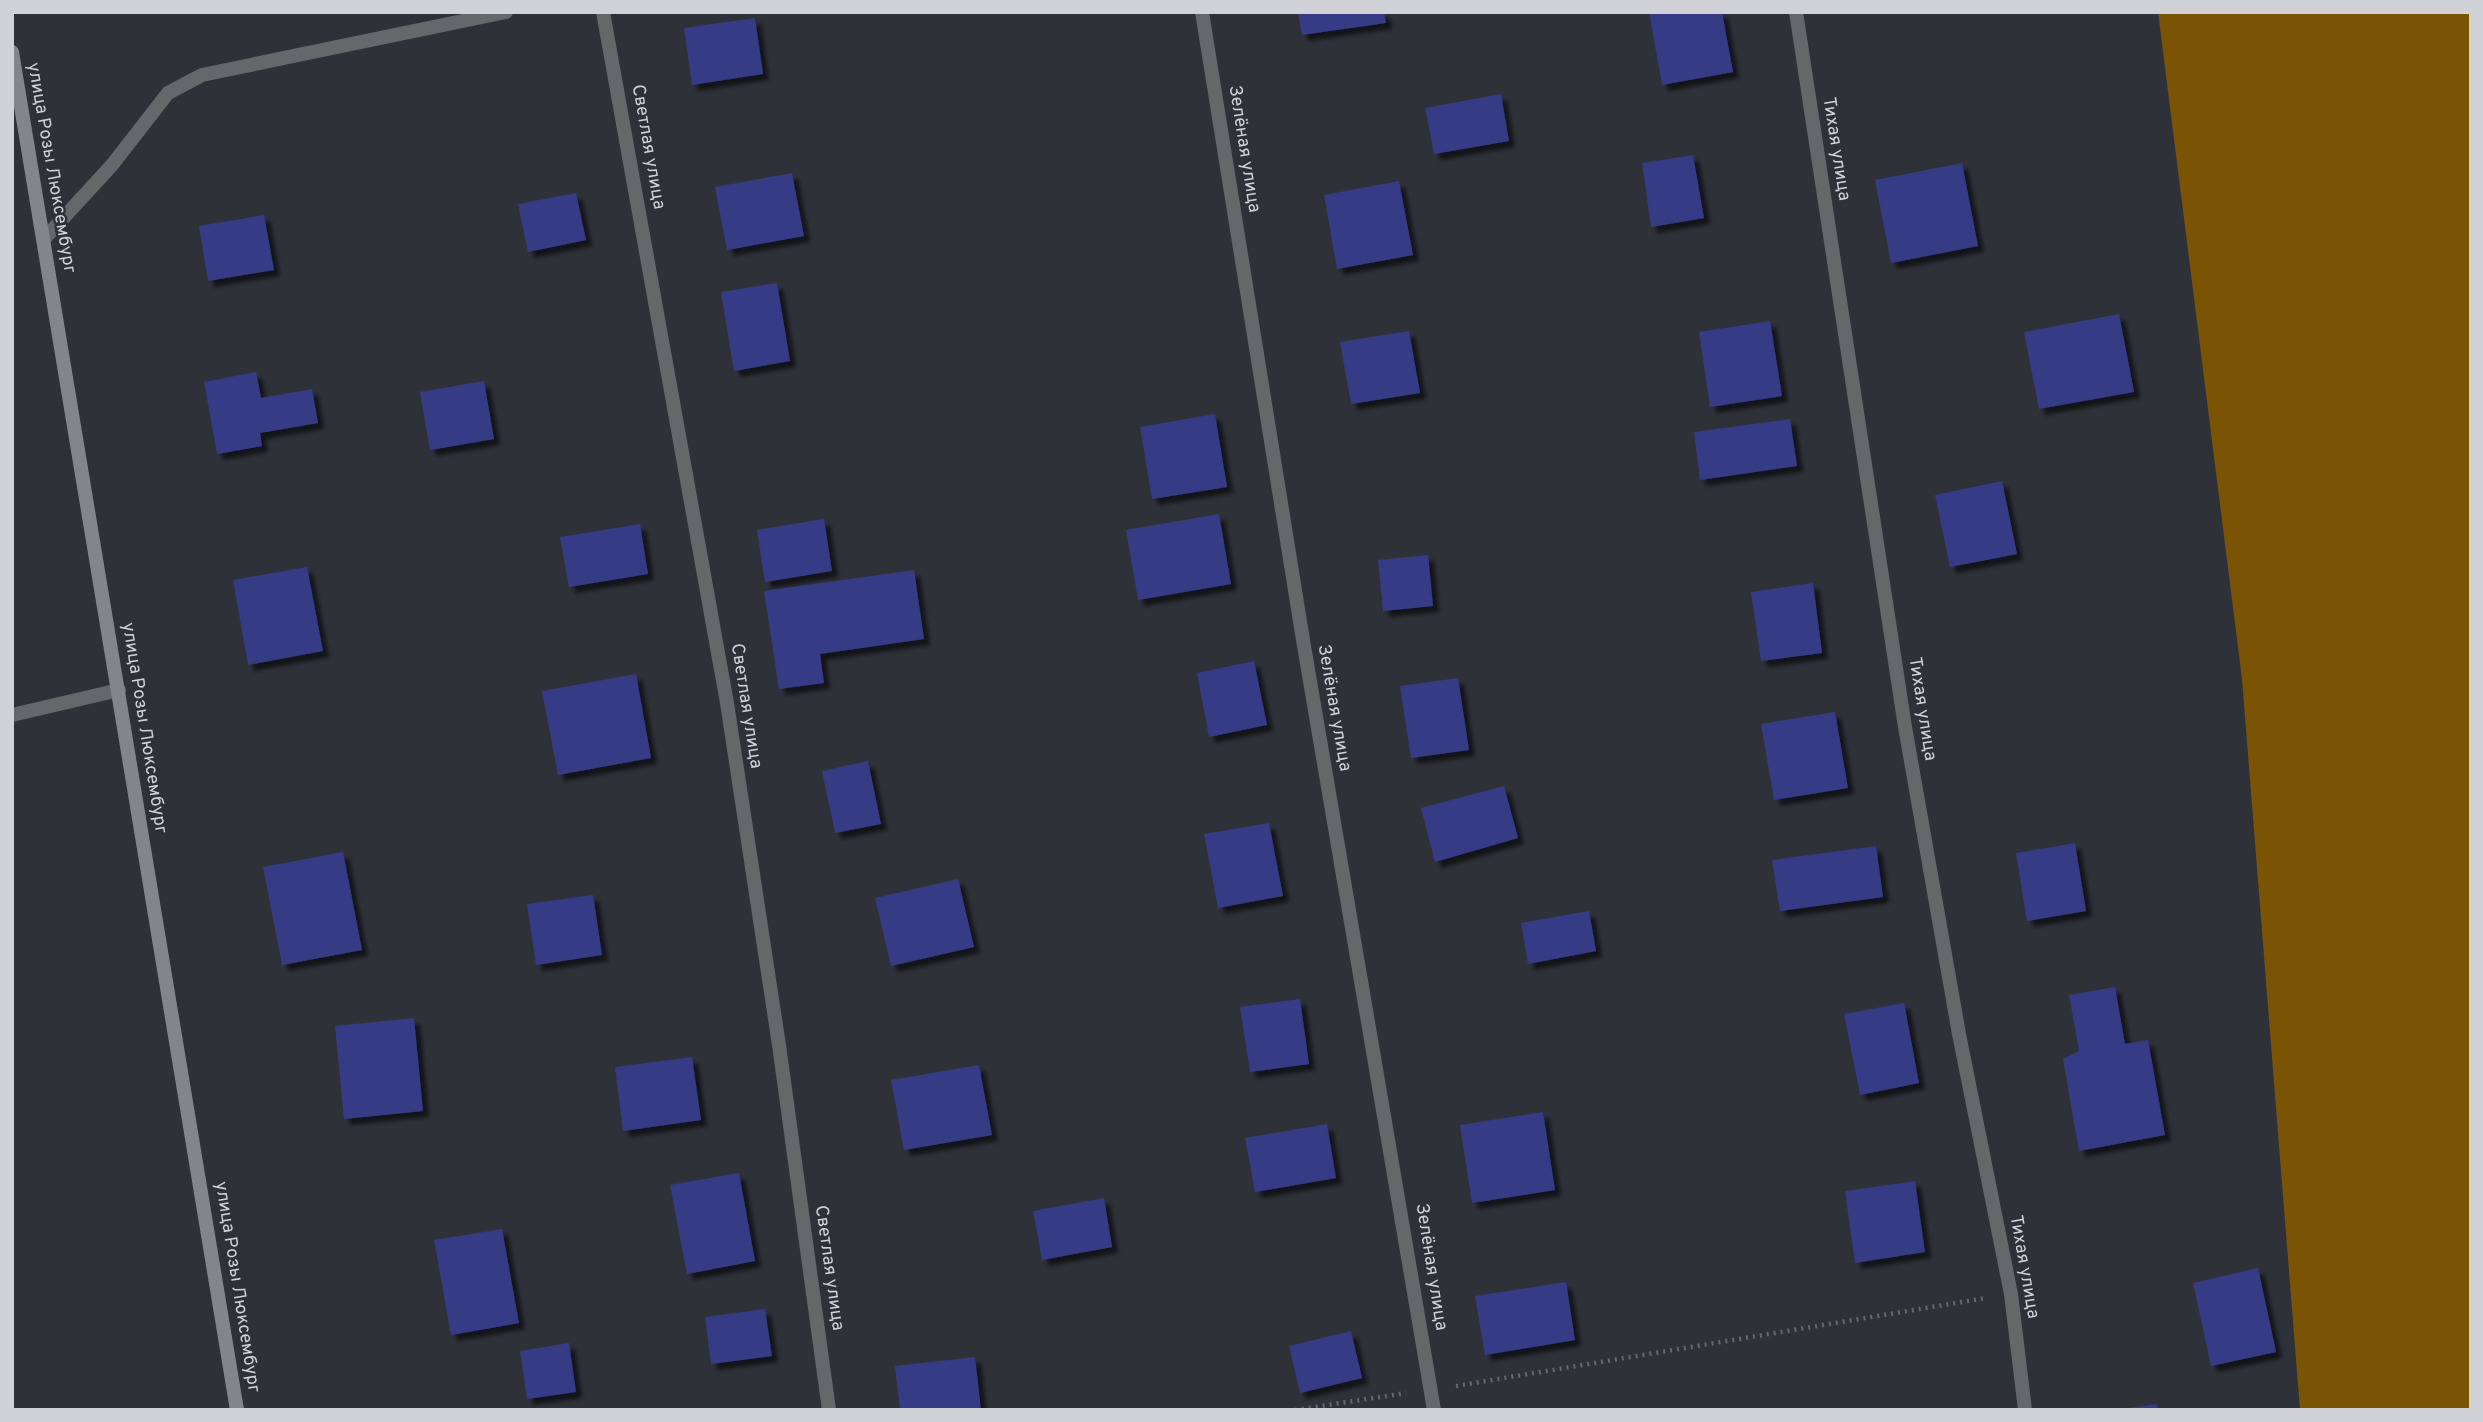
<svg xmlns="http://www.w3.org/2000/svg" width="2483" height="1422" font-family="Overpass,sans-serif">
	<defs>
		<filter id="shadow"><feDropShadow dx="6" dy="6" stdDeviation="2" flood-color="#0009"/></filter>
	</defs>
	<rect width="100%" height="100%" fill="#2f3139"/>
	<path fill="#7a5305" d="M 2158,12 L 2471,12 L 2471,1410 L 2300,1410 L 2242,679 Z"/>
	<path fill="#343b85" filter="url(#shadow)" d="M 1298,12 L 1384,12 L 1386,23 L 1302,35 Z
		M 1649,12 L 1722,12 L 1733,72 L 1662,85 Z
		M 755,18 L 763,74 L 692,85 L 684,28 Z
		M 1501,94 L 1509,141 L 1434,154 L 1425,108 Z
		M 1693,155 L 1704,218 L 1651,227 L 1642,163 Z
		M 1962,163 L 1978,246 L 1891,263 L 1875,180 Z
		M 792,173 L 804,236 L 727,250 L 715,187 Z
		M 1399,181 L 1413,255 L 1337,269 L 1324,195 Z
		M 576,193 L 586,240 L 528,252 L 518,204 Z
		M 264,215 L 274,270 L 208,281 L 199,226 Z
		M 777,283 L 790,361 L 734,371 L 721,292 Z
		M 2119,314 L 2134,392 L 2039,409 L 2024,332 Z
		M 1770,321 L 1782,396 L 1710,407 L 1699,332 Z
		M 1409,331 L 1420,393 L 1351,404 L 1340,342 Z
		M 256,372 L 261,398 L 312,389 L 318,423 L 260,433 L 262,446 L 217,454 L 204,382 Z
		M 484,381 L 494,439 L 430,450 L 420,392 Z
		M 1215,414 L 1227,487 L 1152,499 L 1140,427 Z
		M 1790,419 L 1797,466 L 1700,480 L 1694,432 Z
		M 2002,481 L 2017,554 L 1950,567 L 1935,495 Z
		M 1219,514 L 1231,584 L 1138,600 L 1126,530 Z
		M 824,519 L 832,571 L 765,582 L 757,530 Z
		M 640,524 L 648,574 L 569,587 L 560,537 Z
		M 1428,555 L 1433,606 L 1383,611 L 1378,560 Z
		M 307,567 L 323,651 L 248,665 L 233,580 Z
		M 914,570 L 924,639 L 820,654 L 824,683 L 779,689 L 764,591 Z
		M 1813,583 L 1822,653 L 1761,661 L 1751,592 Z
		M 1254,661 L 1267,725 L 1209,737 L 1197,673 Z
		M 636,674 L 651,758 L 558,775 L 542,691 Z
		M 1458,678 L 1469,750 L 1411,758 L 1400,686 Z
		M 1835,712 L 1848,788 L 1774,800 L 1761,724 Z
		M 868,761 L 881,824 L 835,833 L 822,771 Z
		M 1504,786 L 1518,838 L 1435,862 L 1421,808 Z
		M 1269,823 L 1283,896 L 1218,908 L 1204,834 Z
		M 2075,843 L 2086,911 L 2027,921 L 2016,853 Z
		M 1876,846 L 1883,897 L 1780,911 L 1772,860 Z
		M 343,852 L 362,950 L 282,965 L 263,867 Z
		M 958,879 L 974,947 L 891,966 L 875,898 Z
		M 593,895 L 602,955 L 536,965 L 527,904 Z
		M 1589,911 L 1596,951 L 1528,964 L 1521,923 Z
		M 2115,987 L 2125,1044 L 2148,1040 L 2165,1135 L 2079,1151 L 2063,1059 L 2079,1051 L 2069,995 Z
		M 1300,999 L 1309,1064 L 1250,1072 L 1240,1007 Z
		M 1904,1003 L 1919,1083 L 1860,1095 L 1844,1014 Z
		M 414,1018 L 423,1111 L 344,1119 L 335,1026 Z
		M 692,1057 L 701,1120 L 623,1131 L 615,1067 Z
		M 979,1065 L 992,1135 L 904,1150 L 891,1080 Z
		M 1543,1112 L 1555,1190 L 1472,1203 L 1460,1125 Z
		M 1327,1124 L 1336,1178 L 1255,1192 L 1245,1138 Z
		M 739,1173 L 755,1261 L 687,1274 L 670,1185 Z
		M 1915,1181 L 1925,1252 L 1855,1263 L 1845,1191 Z
		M 1104,1198 L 1112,1247 L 1042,1260 L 1033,1211 Z
		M 502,1229 L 519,1323 L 451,1335 L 434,1240 Z
		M 2258,1268 L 2276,1352 L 2211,1366 L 2193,1283 Z
		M 1566,1282 L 1575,1340 L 1485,1355 L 1475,1296 Z
		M 765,1309 L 772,1356 L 711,1364 L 705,1317 Z
		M 1351,1331 L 1362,1378 L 1300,1393 L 1289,1346 Z
		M 569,1343 L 576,1392 L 527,1399 L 520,1351 Z
		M 975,1357 L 981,1410 L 900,1410 L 895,1366 Z
		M 2157,1404 L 2158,1410 L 2128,1410 L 2128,1408 Z"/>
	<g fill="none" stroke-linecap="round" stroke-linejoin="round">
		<path stroke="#66676f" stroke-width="4.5" stroke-dasharray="2 5" stroke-linecap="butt" d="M 1456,1386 L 1986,1298
			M 1295,1410 L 1406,1393"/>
		<path stroke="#66676b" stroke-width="14" d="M 44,239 L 112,165 L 168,93 L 202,75 L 506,12"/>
		<path stroke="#66676b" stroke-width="14" d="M 603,12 L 727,703 L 779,1045 L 829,1410
			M 1202,12 L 1303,640 L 1434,1410
			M 1796,12 L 1905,727 L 1959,1034 L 2011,1294 L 2025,1410
			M 12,715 L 119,690"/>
		<path stroke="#84858c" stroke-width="14" d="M 12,52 L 237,1410"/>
	</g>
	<g text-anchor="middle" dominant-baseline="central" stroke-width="5" stroke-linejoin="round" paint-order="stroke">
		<g font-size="18" fill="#d1d2d8" stroke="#2f3139">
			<text transform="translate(648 147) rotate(80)">Светлая улица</text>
			<text transform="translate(1244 149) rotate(81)">Зелёная улица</text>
			<text transform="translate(1836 149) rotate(81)">Тихая улица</text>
			<text transform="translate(51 168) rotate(80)">улица Розы Люксембург</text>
			<text transform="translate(746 706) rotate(81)">Светлая улица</text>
			<text transform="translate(1334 708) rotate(80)">Зелёная улица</text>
			<text transform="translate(1922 709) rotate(81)">Тихая улица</text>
			<text transform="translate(144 728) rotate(81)">улица Розы Люксембург</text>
			<text transform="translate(1431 1267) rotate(81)">Зелёная улица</text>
			<text transform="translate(2024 1267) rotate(80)">Тихая улица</text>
			<text transform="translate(829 1268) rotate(82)">Светлая улица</text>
			<text transform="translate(237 1287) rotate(81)">улица Розы Люксембург</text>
		</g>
	</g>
	<rect width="2483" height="1422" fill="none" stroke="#d1d2d8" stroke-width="28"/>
</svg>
